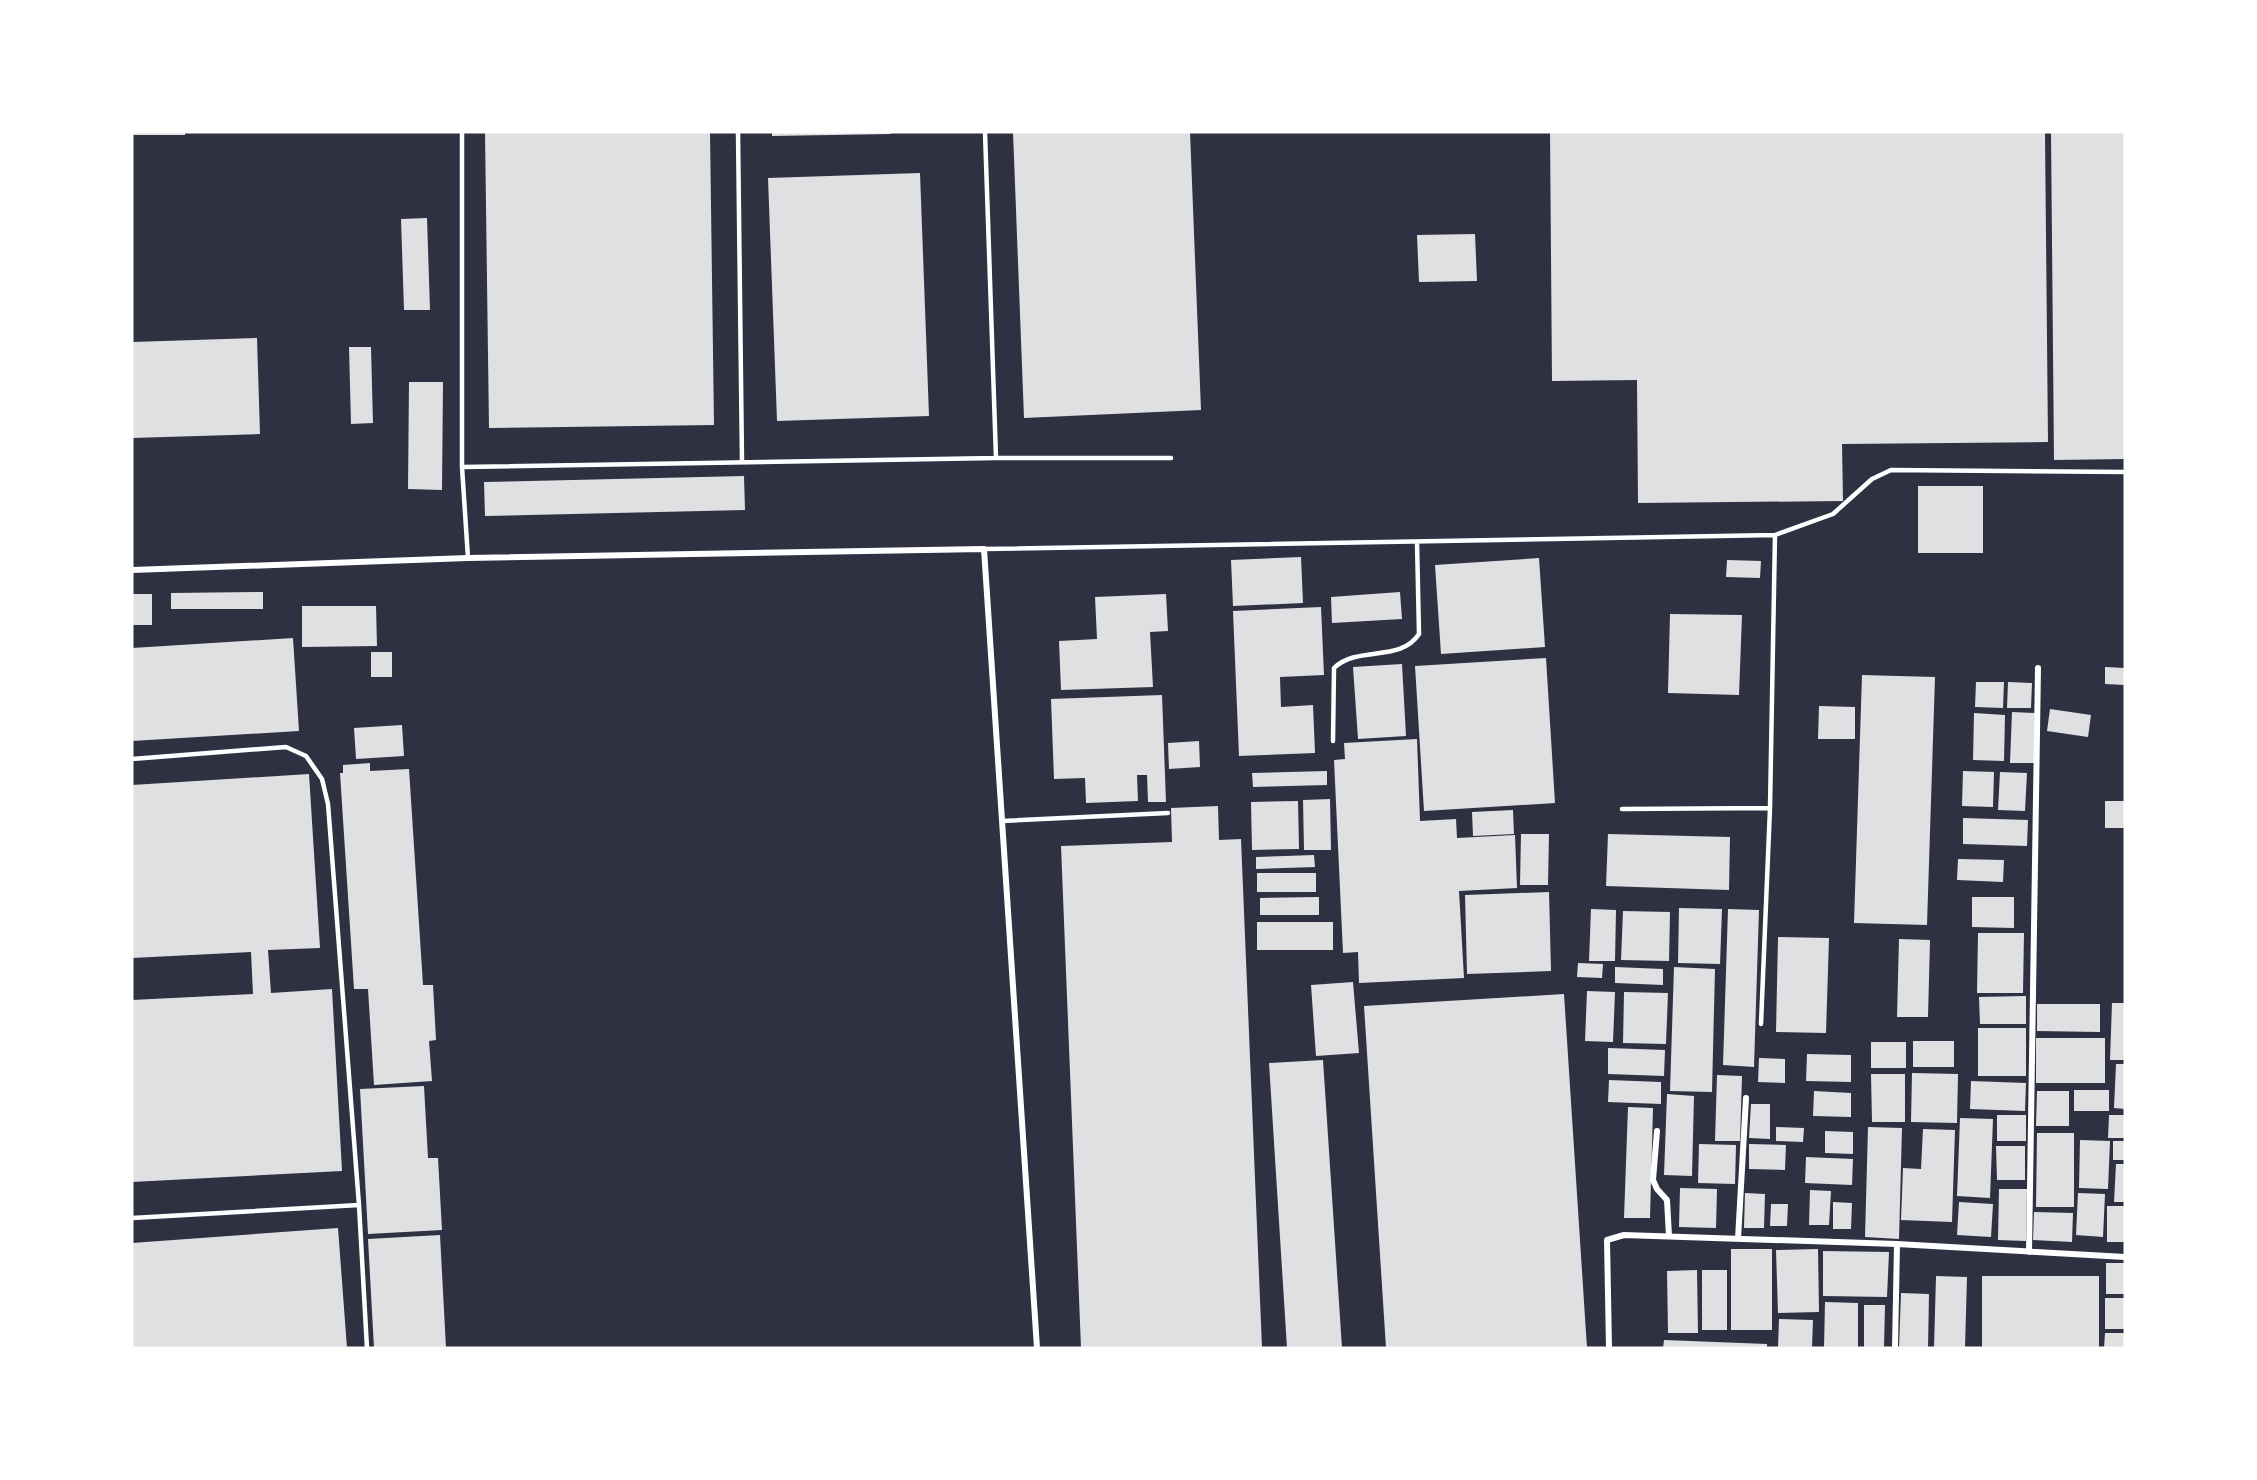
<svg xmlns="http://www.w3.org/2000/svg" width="2257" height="1480" font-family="'Exo 2',sans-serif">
	<rect width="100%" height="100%" fill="#2d3142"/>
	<path fill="#e0e0e3" d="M 132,132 L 185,132 L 185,135 L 132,135 Z
		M 485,132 L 710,132 L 714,425 L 489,428 Z
		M 772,132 L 891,132 L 891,134 L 772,136 Z
		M 1013,132 L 1190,132 L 1201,410 L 1024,418 Z
		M 1550,132 L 2045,132 L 2048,442 L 1842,444 L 1843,501 L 1638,503 L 1637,380 L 1552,381 Z
		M 2051,132 L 2125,132 L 2125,459 L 2054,460 Z
		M 920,173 L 929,416 L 777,421 L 768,178 Z
		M 427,218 L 430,310 L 404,310 L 401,219 Z
		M 1475,234 L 1477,281 L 1419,282 L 1417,235 Z
		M 257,338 L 260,434 L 132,438 L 132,342 Z
		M 349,347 L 371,347 L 373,423 L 351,424 Z
		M 409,382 L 443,382 L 442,490 L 408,489 Z
		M 744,476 L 745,510 L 485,516 L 484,482 Z
		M 1918,486 L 1983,486 L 1983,553 L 1918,553 Z
		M 1301,557 L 1303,603 L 1233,606 L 1231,560 Z
		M 1539,558 L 1545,647 L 1441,654 L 1435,565 Z
		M 1727,560 L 1761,561 L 1760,578 L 1726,577 Z
		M 263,592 L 263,609 L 171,609 L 171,593 Z
		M 1400,592 L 1402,619 L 1332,623 L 1331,597 Z
		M 132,594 L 152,594 L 152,625 L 132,625 Z
		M 1166,594 L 1168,631 L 1150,632 L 1153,687 L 1061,690 L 1059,641 L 1097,639 L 1095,597 Z
		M 302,606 L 376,606 L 377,646 L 302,647 Z
		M 1321,607 L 1324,675 L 1280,677 L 1281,707 L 1313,705 L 1315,753 L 1239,756 L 1233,611 Z
		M 1670,614 L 1742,615 L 1739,695 L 1668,693 Z
		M 293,638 L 299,731 L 132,741 L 132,648 Z
		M 371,652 L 392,652 L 392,677 L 371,677 Z
		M 1546,658 L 1555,803 L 1424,811 L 1415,666 Z
		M 1402,664 L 1406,736 L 1358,739 L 1353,667 Z
		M 2105,667 L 2125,668 L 2125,685 L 2105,684 Z
		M 1862,675 L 1935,677 L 1927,925 L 1854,923 Z
		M 1976,682 L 2004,682 L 2003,708 L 1975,707 Z
		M 2008,682 L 2032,683 L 2031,708 L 2007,708 Z
		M 1162,695 L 1166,802 L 1148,802 L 1147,775 L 1137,775 L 1138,801 L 1086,803 L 1085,778 L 1054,779 L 1051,699 Z
		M 1819,706 L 1855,707 L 1855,739 L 1818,739 Z
		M 2050,709 L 2091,715 L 2088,737 L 2047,731 Z
		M 2012,712 L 2035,713 L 2034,763 L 2010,763 Z
		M 1974,713 L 2005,715 L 2004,761 L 1973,760 Z
		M 402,725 L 404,756 L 356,759 L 354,728 Z
		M 1417,739 L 1420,821 L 1456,819 L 1457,838 L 1515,835 L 1517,888 L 1459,891 L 1464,978 L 1359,983 L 1358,952 L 1343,953 L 1334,760 L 1345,759 L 1344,743 Z
		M 1199,741 L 1200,767 L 1169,769 L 1168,743 Z
		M 370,763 L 370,771 L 409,769 L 423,985 L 433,985 L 436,1040 L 429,1041 L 432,1081 L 374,1085 L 368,989 L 354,989 L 340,773 L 343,773 L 343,765 Z
		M 1327,771 L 1327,785 L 1253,787 L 1252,773 Z
		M 1963,771 L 1994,772 L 1993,807 L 1962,806 Z
		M 2000,772 L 2027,773 L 2025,811 L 1998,810 Z
		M 309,774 L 320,948 L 268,950 L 271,993 L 332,989 L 342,1171 L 132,1182 L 132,1000 L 253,994 L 251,952 L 132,958 L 132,785 Z
		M 1330,799 L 1331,850 L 1304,850 L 1303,800 Z
		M 1298,801 L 1299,849 L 1252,850 L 1251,802 Z
		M 2105,801 L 2124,801 L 2124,828 L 2105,828 Z
		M 1218,806 L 1219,840 L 1241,839 L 1262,1348 L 1081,1348 L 1061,846 L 1172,842 L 1171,808 Z
		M 1513,810 L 1514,834 L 1473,836 L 1472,812 Z
		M 1963,818 L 2028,820 L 2027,846 L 1963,844 Z
		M 1521,834 L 1549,834 L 1548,885 L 1520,885 Z
		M 1608,834 L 1730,837 L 1729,890 L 1606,886 Z
		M 1314,855 L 1315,867 L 1256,869 L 1256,857 Z
		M 1958,859 L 2004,860 L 2003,882 L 1957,880 Z
		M 1257,873 L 1316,873 L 1316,892 L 1257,892 Z
		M 1549,892 L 1551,971 L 1467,974 L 1465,895 Z
		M 1319,897 L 1319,915 L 1260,915 L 1260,898 Z
		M 1972,897 L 2014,897 L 2014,928 L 1972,927 Z
		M 1679,908 L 1722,909 L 1720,964 L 1678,963 Z
		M 1591,909 L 1616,910 L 1615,961 L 1589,961 Z
		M 1728,909 L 1759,910 L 1754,1067 L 1723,1065 Z
		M 1623,911 L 1670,912 L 1669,961 L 1621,960 Z
		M 1257,922 L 1333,922 L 1333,950 L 1257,950 Z
		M 1978,933 L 2024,933 L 2023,993 L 1977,993 Z
		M 1778,937 L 1829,938 L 1826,1033 L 1776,1032 Z
		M 1899,939 L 1930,940 L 1928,1017 L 1897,1017 Z
		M 1578,963 L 1603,964 L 1602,978 L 1577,977 Z
		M 1615,967 L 1663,969 L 1663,985 L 1615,983 Z
		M 1674,967 L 1715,969 L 1712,1092 L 1670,1091 Z
		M 1353,982 L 1359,1053 L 1316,1056 L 1311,985 Z
		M 1587,991 L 1615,992 L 1613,1042 L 1585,1041 Z
		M 1624,992 L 1668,993 L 1666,1044 L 1623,1043 Z
		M 1564,994 L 1587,1348 L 1386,1348 L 1364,1006 Z
		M 2026,996 L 2026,1024 L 1980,1024 L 1979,997 Z
		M 2112,1003 L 2125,1003 L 2125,1060 L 2110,1060 Z
		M 2037,1004 L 2100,1004 L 2100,1032 L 2037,1031 Z
		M 1978,1028 L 2026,1028 L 2026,1076 L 1978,1076 Z
		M 2036,1038 L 2105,1038 L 2105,1083 L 2036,1083 Z
		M 1913,1041 L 1954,1041 L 1954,1067 L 1913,1067 Z
		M 1871,1042 L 1906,1042 L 1906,1068 L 1871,1068 Z
		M 1608,1048 L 1665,1050 L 1664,1076 L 1608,1074 Z
		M 1807,1054 L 1851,1055 L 1851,1082 L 1806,1081 Z
		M 1759,1058 L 1785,1059 L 1785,1083 L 1758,1082 Z
		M 1323,1060 L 1342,1348 L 1287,1348 L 1269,1063 Z
		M 2116,1064 L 2125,1064 L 2125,1109 L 2114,1108 Z
		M 1912,1073 L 1958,1074 L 1957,1123 L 1911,1122 Z
		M 1871,1074 L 1905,1074 L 1905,1122 L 1872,1122 Z
		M 1717,1075 L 1742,1076 L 1740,1141 L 1715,1141 Z
		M 1609,1080 L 1661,1082 L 1661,1104 L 1608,1102 Z
		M 1971,1081 L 2026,1083 L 2025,1111 L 1970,1109 Z
		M 424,1086 L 428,1158 L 438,1158 L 442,1230 L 368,1234 L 360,1089 Z
		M 2074,1090 L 2109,1090 L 2109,1111 L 2074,1111 Z
		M 1814,1091 L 1851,1093 L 1851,1117 L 1813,1116 Z
		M 2037,1091 L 2069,1091 L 2069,1126 L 2036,1126 Z
		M 1667,1094 L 1694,1096 L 1692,1176 L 1664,1175 Z
		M 1751,1104 L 1770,1104 L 1770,1139 L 1749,1138 Z
		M 1628,1107 L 1653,1108 L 1650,1218 L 1624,1218 Z
		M 1997,1115 L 2026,1115 L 2026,1141 L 1997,1141 Z
		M 2109,1115 L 2125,1115 L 2125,1138 L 2108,1138 Z
		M 1960,1118 L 1993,1119 L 1990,1198 L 1957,1196 Z
		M 1776,1127 L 1804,1128 L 1803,1142 L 1776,1141 Z
		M 1868,1127 L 1902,1128 L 1899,1239 L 1865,1237 Z
		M 1923,1129 L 1955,1130 L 1952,1222 L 1901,1220 L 1903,1168 L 1921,1169 Z
		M 1825,1131 L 1853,1132 L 1853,1154 L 1825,1153 Z
		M 2037,1133 L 2074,1133 L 2074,1207 L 2036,1207 Z
		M 2080,1140 L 2110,1141 L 2108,1189 L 2079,1188 Z
		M 2113,1141 L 2125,1141 L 2125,1160 L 2113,1160 Z
		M 1699,1144 L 1736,1145 L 1735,1184 L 1698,1183 Z
		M 1749,1144 L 1786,1145 L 1785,1170 L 1749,1169 Z
		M 1996,1146 L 2025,1146 L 2025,1180 L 1997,1180 Z
		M 1806,1157 L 1853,1159 L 1852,1185 L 1805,1183 Z
		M 2116,1164 L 2125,1164 L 2125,1202 L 2114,1202 Z
		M 1680,1188 L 1717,1189 L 1716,1228 L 1679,1227 Z
		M 1999,1189 L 2027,1189 L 2026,1241 L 1998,1240 Z
		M 1810,1190 L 1831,1191 L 1829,1225 L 1809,1225 Z
		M 1745,1193 L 1765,1194 L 1764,1228 L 1744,1228 Z
		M 2078,1193 L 2105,1194 L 2103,1237 L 2076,1235 Z
		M 1833,1202 L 1852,1203 L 1851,1229 L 1833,1229 Z
		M 1959,1202 L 1993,1204 L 1991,1237 L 1957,1235 Z
		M 1771,1204 L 1788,1204 L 1787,1226 L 1770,1226 Z
		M 2107,1206 L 2125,1206 L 2125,1242 L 2107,1242 Z
		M 2034,1212 L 2073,1213 L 2072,1242 L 2033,1240 Z
		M 338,1228 L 347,1348 L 132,1348 L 132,1243 Z
		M 440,1235 L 446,1348 L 374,1348 L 368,1239 Z
		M 1731,1249 L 1772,1249 L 1772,1330 L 1731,1330 Z
		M 1818,1249 L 1819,1312 L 1778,1313 L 1776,1250 Z
		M 1823,1251 L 1889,1252 L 1887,1297 L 1823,1296 Z
		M 2106,1263 L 2125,1263 L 2125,1294 L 2106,1294 Z
		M 1697,1270 L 1698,1333 L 1668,1333 L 1667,1271 Z
		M 1702,1270 L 1727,1270 L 1727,1330 L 1702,1330 Z
		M 1936,1276 L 1967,1277 L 1965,1348 L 1934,1348 Z
		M 1982,1276 L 2099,1276 L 2099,1348 L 1982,1348 Z
		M 1901,1293 L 1929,1294 L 1928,1348 L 1899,1348 Z
		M 2105,1298 L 2125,1298 L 2125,1329 L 2105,1329 Z
		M 1825,1302 L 1858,1303 L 1858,1348 L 1824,1348 Z
		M 1864,1305 L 1885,1305 L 1884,1348 L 1864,1348 Z
		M 1779,1319 L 1813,1320 L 1812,1348 L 1778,1348 Z
		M 2105,1333 L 2125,1333 L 2125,1348 L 2104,1348 Z
		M 1664,1340 L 1767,1344 L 1767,1348 L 1663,1348 Z"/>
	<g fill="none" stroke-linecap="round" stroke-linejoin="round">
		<path stroke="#fff" stroke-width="4.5" d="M 462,132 L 462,467
			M 738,132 L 742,462
			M 985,132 L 996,458
			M 984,549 L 1775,535 L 1833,514 L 1872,479 L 1891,470 L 2125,472
			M 468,558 L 462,467 L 996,458 L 1171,458
			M 1333,741 L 1334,668 C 1358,645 1400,663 1419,634 L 1417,542
			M 132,759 L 286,747 L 306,756 L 322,779 L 328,804 L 359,1205 L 367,1348
			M 1622,809 L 1770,808
			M 1002,821 L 1168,813
			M 1761,1024 L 1770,808 L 1775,535
			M 132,1218 L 359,1205"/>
		<path stroke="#fff" stroke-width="6" d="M 132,570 L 468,558 L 984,549 L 1037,1348
			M 1657,1131 L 1653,1180 L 1657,1189 L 1667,1200 L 1669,1236
			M 1738,1239 L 1746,1098
			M 2029,1252 L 2038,668
			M 1609,1348 L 1607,1240 L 1624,1235 L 1897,1244 L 2125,1257
			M 1895,1348 L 1897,1244"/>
	</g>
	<rect width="2257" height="1480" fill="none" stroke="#ffffff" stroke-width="267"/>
</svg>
